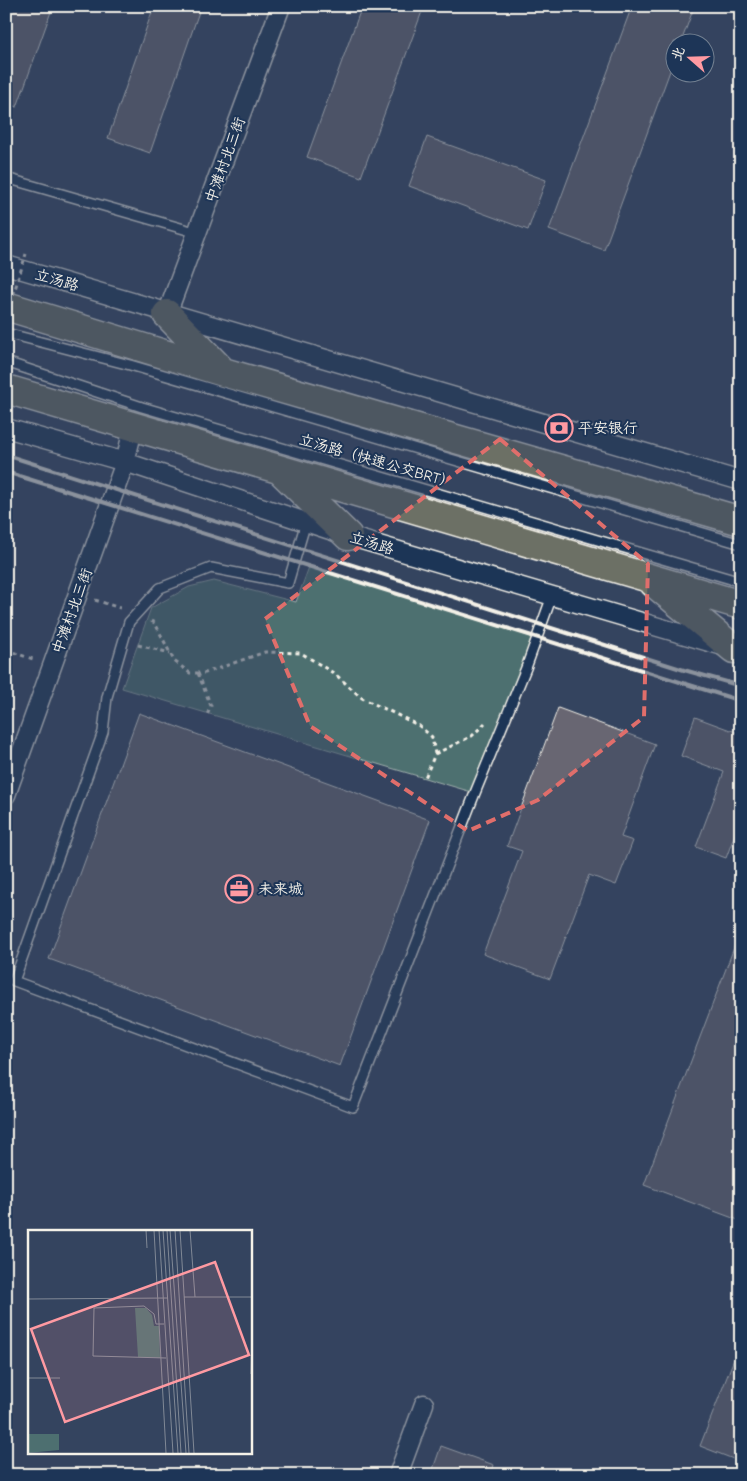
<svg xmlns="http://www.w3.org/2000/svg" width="747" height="1481" font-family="'Comic Neue','LXGW WenKai TC',sans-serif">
	<rect width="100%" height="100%" fill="#34445f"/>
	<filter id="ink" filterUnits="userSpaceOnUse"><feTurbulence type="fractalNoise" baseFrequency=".02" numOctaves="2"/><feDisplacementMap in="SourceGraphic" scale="10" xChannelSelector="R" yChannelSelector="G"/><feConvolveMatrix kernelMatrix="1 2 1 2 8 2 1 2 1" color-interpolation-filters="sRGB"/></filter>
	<g filter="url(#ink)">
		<path fill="#4d6f70" stroke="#a0b0ac" d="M 309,567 L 538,639 L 475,793 L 122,688 L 151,608 L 189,587 L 214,581 L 296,602 Z"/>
		<path fill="#686672" stroke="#f4f1e8" d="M 7,6 L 53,6 L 17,107 L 6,103 Z
			M 154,6 L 201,6 L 150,153 L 108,138 Z
			M 362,6 L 424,6 L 361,177 L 307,157 Z
			M 632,6 L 683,6 L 693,10 L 681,42 L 674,42 L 674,60 L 604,250 L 549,230 Z
			M 427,137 L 546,180 L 528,230 L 409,186 Z
			M 558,708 L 655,744 L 621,837 L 633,841 L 616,885 L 589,875 L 550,979 L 483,954 L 522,851 L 507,846 Z
			M 139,713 L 430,820 L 340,1066 L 49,959 Z
			M 695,717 L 741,734 L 741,818 L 726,858 L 696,847 L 724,772 L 681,756 Z
			M 741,929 L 741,1221 L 644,1185 Z
			M 741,1341 L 741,1462 L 700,1446 Z
			M 441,1446 L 494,1465 L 491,1475 L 431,1475 Z"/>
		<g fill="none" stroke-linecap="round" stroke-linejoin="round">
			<g stroke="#f4f1e8" stroke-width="12">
				<path id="service" d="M 6,178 L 198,233
					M 6,333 L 130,365 L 741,544
					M 6,362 L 142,407 L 741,582
					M 306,522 L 288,583 L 211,568 L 160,588 L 129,622 L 107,697 L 103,732 L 14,981 L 353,1107 L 475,793 L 526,668 L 552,596"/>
			</g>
			<g stroke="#f4f1e8" stroke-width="21">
				<path id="minor" d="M 6,265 L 741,481
					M 167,314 L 281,6
					M 6,428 L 125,462 L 348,536 L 723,646
					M 6,795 L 125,462 L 134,425
					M 398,1475 L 424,1404"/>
			</g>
			<g stroke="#f4f1e8" stroke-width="31">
				<path id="primary" d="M 6,306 L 223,372 L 741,521
					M 167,314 L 222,371
					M 6,389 L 741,605
					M 280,470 L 348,536
					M 654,583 L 734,649"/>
			</g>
			<path stroke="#f4f1e8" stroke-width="3" stroke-dasharray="4 4" stroke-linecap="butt" d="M 95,600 L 120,608
				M 151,621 L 155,623 L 174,661 L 190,673 L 205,673 L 265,652 L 301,653 L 335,674 L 362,698 L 418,725 L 432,737 L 435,754 L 424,780
				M 138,645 L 170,653
				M 6,650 L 33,659
				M 198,673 L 211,706 L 206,717
				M 435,754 L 472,736 L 485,723"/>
			<use href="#service" stroke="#1d3557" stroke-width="9"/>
			<use href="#minor" stroke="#1d3557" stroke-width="18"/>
			<use href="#primary" stroke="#6c7065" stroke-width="28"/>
			<path stroke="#f4f1e8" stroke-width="4" d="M 6,455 L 684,670 L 741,686
				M 6,472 L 741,701"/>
			<path stroke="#f4f1e8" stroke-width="3" stroke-dasharray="4 4" stroke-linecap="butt" d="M 6,318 L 26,254"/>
		</g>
	</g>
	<path d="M0 0H747V1481H0ZM 500,439 L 648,564 L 644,717 L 538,800 L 468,831 L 310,726 L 265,619 Z" fill="#34445f" fill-opacity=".55" fill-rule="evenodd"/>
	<path fill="none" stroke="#e06e6b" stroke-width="4" stroke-dasharray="10 6" stroke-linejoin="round" d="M 500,439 L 648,564 L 644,717 L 538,800 L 468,831 L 310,726 L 265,619 Z"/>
	<defs>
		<g id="bank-ring" transform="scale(1.4375)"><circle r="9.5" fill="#1d3557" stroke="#ff9aa2" stroke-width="1.5"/><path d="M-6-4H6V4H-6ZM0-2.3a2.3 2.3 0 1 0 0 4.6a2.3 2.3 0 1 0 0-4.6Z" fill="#ff9aa2"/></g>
		<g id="office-ring" transform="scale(1.4375)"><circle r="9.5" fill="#1d3557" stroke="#ff9aa2" stroke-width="1.5"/><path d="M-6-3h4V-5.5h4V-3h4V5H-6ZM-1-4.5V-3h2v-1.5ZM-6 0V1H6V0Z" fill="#ff9aa2"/></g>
	</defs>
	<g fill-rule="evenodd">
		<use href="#bank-ring" x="559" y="428"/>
		<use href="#office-ring" x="239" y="889"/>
	</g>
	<g text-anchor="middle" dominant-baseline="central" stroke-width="4" stroke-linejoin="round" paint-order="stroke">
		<g font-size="15" fill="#f4f1e8" stroke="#1d3557">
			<text transform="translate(225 160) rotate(-70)">中滩村北三街</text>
			<text transform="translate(57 280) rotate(16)">立汤路</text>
			<text transform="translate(377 461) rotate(16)">立汤路（快速公交BRT）</text>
			<text transform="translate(372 543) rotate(17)">立汤路</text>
			<text transform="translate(72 611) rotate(-70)">中滩村北三街</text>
		</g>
		<g font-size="15" fill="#f4f1e8" stroke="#1d3557" text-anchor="start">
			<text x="578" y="428">平安银行</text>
			<text x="258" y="889">未来城</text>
		</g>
	</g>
	<g transform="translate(28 1230)">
		<rect width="224" height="224" fill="#34445f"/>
		<path d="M 107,78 L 118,78 L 124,85 L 126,96 L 131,96 L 132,128 L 110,127 ZM 0,204 L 31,204 L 31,220 L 0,223 Z" fill="#4d6f70"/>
		<path fill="none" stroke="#818996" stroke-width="1" d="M 118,0 L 119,18M 126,0 L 138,223M 131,0 L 145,223M 135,0 L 150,223M 139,0 L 153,223M 142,0 L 158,223M 147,0 L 161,223M 152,0 L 166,223M 162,0 L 167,67M 156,67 L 224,67M 0,69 L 140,68M 136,94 L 128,94 L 126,84 L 116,76 L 66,78 L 65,126 L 138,128M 223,144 L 224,105M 0,148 L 32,148"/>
		<path fill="#ff9aa2" fill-opacity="0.15" stroke="#ff9aa2" stroke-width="2.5" d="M 187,32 L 221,125 L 37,192 L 3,99 Z"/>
		<rect width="224" height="224" fill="none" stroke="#f4f1e8" stroke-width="2.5"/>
	</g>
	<rect width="747" height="1481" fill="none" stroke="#1d3557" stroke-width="25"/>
	<rect x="12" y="12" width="722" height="1456" fill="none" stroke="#f4f1e8" stroke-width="2" filter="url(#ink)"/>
	<g transform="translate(690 58) rotate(290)"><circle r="24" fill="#1d3557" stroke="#738091"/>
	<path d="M0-4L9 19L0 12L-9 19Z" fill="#ff9aa2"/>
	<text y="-8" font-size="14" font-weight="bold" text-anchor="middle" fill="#f4f1e8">北</text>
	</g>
</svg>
